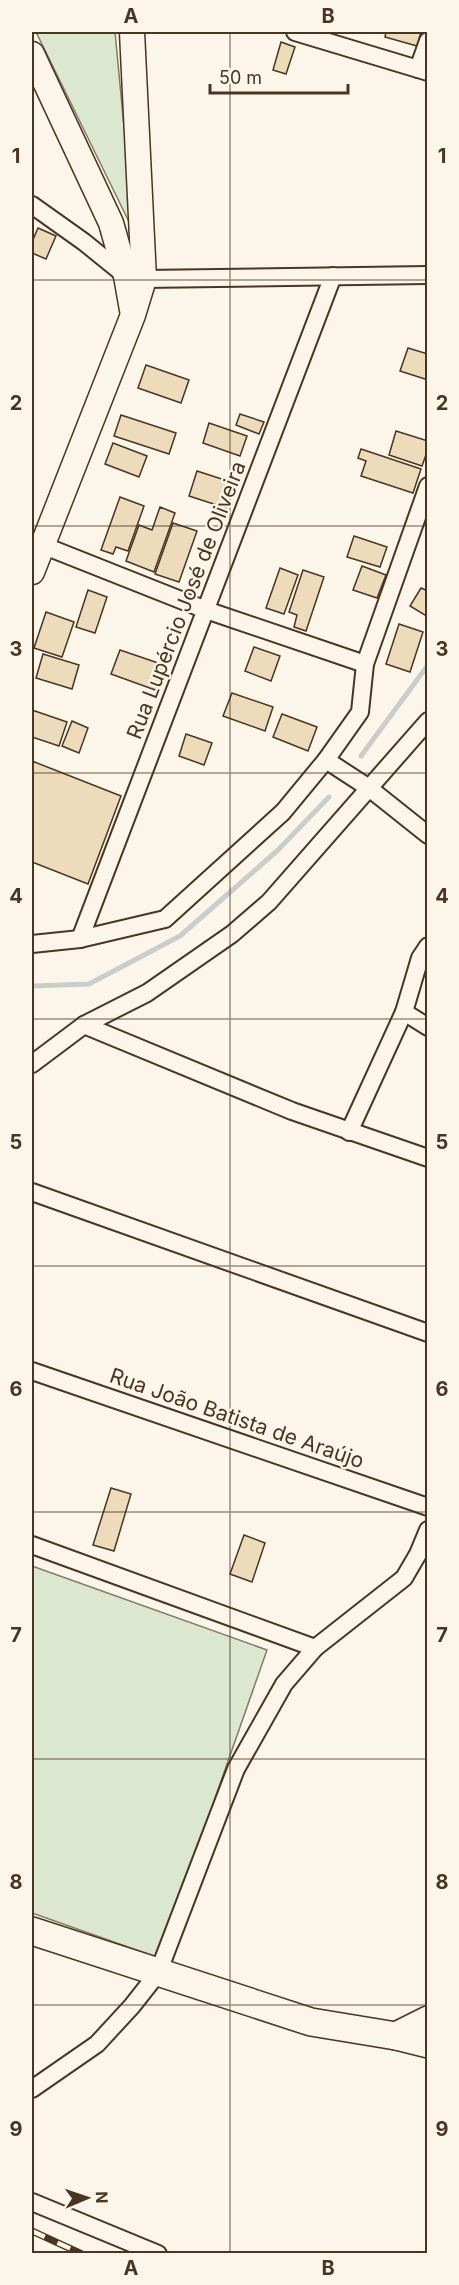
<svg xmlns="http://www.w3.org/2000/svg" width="459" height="2285" font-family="Inter,sans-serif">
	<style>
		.green { fill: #dce7d0; stroke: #887966; stroke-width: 1.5 }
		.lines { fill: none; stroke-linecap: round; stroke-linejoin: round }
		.stream { stroke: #c9cecd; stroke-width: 5 }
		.building { fill: #ecdcbc; stroke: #4a3520; stroke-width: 1.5 }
		.street-casing { stroke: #4a3520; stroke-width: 20 }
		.secondary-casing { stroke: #4a3520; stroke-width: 27 }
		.primary-casing { stroke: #4a3520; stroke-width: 30 }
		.street { stroke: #fbf6e9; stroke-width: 16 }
		.secondary { stroke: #fbf6e9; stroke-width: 24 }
		.primary { stroke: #fbf6e9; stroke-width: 27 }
		.rail-casing { stroke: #4a3520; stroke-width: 7 }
		.rail { stroke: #fbf6e9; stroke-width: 4.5; stroke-dasharray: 14; stroke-linecap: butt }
		.grid { fill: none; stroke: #4a3520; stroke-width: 1.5; stroke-opacity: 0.55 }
		.labels { text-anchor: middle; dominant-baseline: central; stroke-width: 4.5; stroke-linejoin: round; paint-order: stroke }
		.street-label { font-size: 21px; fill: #4a3520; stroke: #fbf6e9 }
		.neatline { fill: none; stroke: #4a3520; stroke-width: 2 }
		.grid-label { font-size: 20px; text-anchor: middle; font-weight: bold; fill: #4a3520 }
	</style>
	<rect width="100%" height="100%" fill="#fbf6e9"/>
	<g class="green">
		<path d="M36,32h79l19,200z"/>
		<path d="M32,1566l235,84 -108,308 -127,-45z"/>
	</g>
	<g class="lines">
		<g class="stream">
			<path d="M361,756l67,-91"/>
			<path d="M32,986l57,-2 91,-48 98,-86 51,-53"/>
		</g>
	</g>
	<g class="building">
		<path d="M386,32h35l-4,14 -32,-9z"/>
		<path d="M281,42l14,5 -9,27 -13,-4z"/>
		<path d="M38,228l18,8 -10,23 -14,-6v-11z"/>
		<path d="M408,348l20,6v26l-28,-9z"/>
		<path d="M146,365l43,15 -8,23 -43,-15z"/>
		<path d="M240,414l24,8 -5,12 -23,-9z"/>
		<path d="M121,415l55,18 -7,21 -55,-18z"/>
		<path d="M209,423l38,13 -7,20 -37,-13z"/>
		<path d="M396,431l32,10v8l-6,17 -33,-11z"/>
		<path d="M113,443l34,13 -8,21 -34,-13z"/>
		<path d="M361,449l60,20 -8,24 -52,-17 5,-15 -8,-3z"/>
		<path d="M197,471l37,12 -8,25 -37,-12z"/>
		<path d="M120,497l24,9 -16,45 -12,-4 -3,7 -12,-4z"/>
		<path d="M160,507l15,6 -21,59 -28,-11 13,-36 13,5z"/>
		<path d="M173,523l24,8 -18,51 -24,-8z"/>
		<path d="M354,536l33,11 -7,20 -33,-10z"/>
		<path d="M362,566l24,9 -9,23 -24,-8z"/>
		<path d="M280,568l18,7 -14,39 -18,-6z"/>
		<path d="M303,570l21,7 -18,54 -12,-4 3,-12 -8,-3z"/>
		<path d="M421,588l7,3v26l-18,-11z"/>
		<path d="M88,590l19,7 -12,36 -19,-6z"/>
		<path d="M46,612l28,10 -12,35 -28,-9z"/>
		<path d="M399,624l24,8 -13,40 -24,-8z"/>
		<path d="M254,647l26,9 -9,25 -26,-10z"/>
		<path d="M120,650l47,16 -9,25 -47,-17z"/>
		<path d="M43,654l36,11 -7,24 -36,-11z"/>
		<path d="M232,693l41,14 -8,24 -42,-15z"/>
		<path d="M32,710l35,12 -8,24 -27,-9z"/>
		<path d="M282,714l35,13 -9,24 -35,-14z"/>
		<path d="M72,721l16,7 -9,25 -17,-7z"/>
		<path d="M186,734l26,9 -8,22 -25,-9z"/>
		<path d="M32,761l89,35 -33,88 -56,-22z"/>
		<path d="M111,1488l20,6 -17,57 -21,-6z"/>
		<path d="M244,1535l21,8 -13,39 -22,-8z"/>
	</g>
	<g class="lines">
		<defs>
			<g id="street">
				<path d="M295,32l133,40"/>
				<path d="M418,69l10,-28"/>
				<path d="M32,205l52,37 42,34 18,3 284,-4"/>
				<path d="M42,545l164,65 159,54"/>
				<path d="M326,760l43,28 59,47"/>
				<path d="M80,939l253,-663"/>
				<path d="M32,944l48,-5 85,-20 118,-107 43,-52 34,-48 5,-48 63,-178"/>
				<path d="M404,1012l24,15"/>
				<path d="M84,1025l208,86 136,47"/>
				<path d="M32,1064l52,-39 63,-32 85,-59 37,-32 159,-181"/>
				<path d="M349,1132l55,-120 16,-54 8,-12"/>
				<path d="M32,1192l396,141"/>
				<path d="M32,1371l396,136"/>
				<path d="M32,1545l283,103"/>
				<path d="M32,2089l65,-45 35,-38 26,-33 78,-204 48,-85 31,-36 89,-70 14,-24 10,-24"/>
				<path d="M32,2202l126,52"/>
			</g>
			<g id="secondary">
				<path d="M32,54l79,169 15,53 6,34"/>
				<path d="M32,572l101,-257 11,-36 -12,-247"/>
			</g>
			<g id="primary">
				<path d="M32,1931l279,91 85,14 32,8"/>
				<path d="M396,2036l32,-16"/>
			</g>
		</defs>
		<use href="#street" class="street-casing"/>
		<use href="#secondary" class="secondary-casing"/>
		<use href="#primary" class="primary-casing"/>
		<use href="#street" class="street"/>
		<use href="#secondary" class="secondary"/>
		<use href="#primary" class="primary"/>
		<defs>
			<path id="rail" d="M32,2231l50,23"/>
		</defs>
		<use href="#rail" class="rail-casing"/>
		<use href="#rail" class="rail"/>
	</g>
	<path class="grid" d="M230,32v2222M32,280h396M32,526h396M32,773h396M32,1019h396M32,1266h396M32,1512h396M32,1759h396M32,2005h396"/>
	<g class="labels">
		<g class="street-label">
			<text transform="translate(186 600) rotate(-69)">Rua Lupércio José de Oliveira</text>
			<text transform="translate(237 1418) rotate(19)">Rua João Batista de Araújo</text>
		</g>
	</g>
	<rect width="459" height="2285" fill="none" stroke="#fbf6e9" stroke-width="66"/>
	<g transform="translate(87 2198) rotate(88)" stroke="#fbf6e9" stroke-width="4.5" paint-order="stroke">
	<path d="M0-4.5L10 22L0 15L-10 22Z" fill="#4a3520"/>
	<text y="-9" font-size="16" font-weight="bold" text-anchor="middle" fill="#4a3520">N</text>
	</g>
	<path d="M210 84v9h138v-9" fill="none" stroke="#4a3520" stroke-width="3"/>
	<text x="219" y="84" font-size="18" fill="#4a3520" stroke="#fbf6e9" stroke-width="4.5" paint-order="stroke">50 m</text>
	<rect x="33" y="33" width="393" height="2219" class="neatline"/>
	<g class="grid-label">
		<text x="131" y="23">A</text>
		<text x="328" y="23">B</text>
		<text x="16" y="163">1</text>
		<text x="442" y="163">1</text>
		<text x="16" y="410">2</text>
		<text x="442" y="410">2</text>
		<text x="16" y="656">3</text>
		<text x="442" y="656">3</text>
		<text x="16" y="903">4</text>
		<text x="442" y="903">4</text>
		<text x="16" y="1149">5</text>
		<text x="442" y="1149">5</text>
		<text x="16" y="1396">6</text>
		<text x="442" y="1396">6</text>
		<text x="16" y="1642">7</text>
		<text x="442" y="1642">7</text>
		<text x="16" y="1889">8</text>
		<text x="442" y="1889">8</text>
		<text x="16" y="2136">9</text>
		<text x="442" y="2136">9</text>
		<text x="131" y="2275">A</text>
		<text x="328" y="2275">B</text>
	</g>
</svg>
